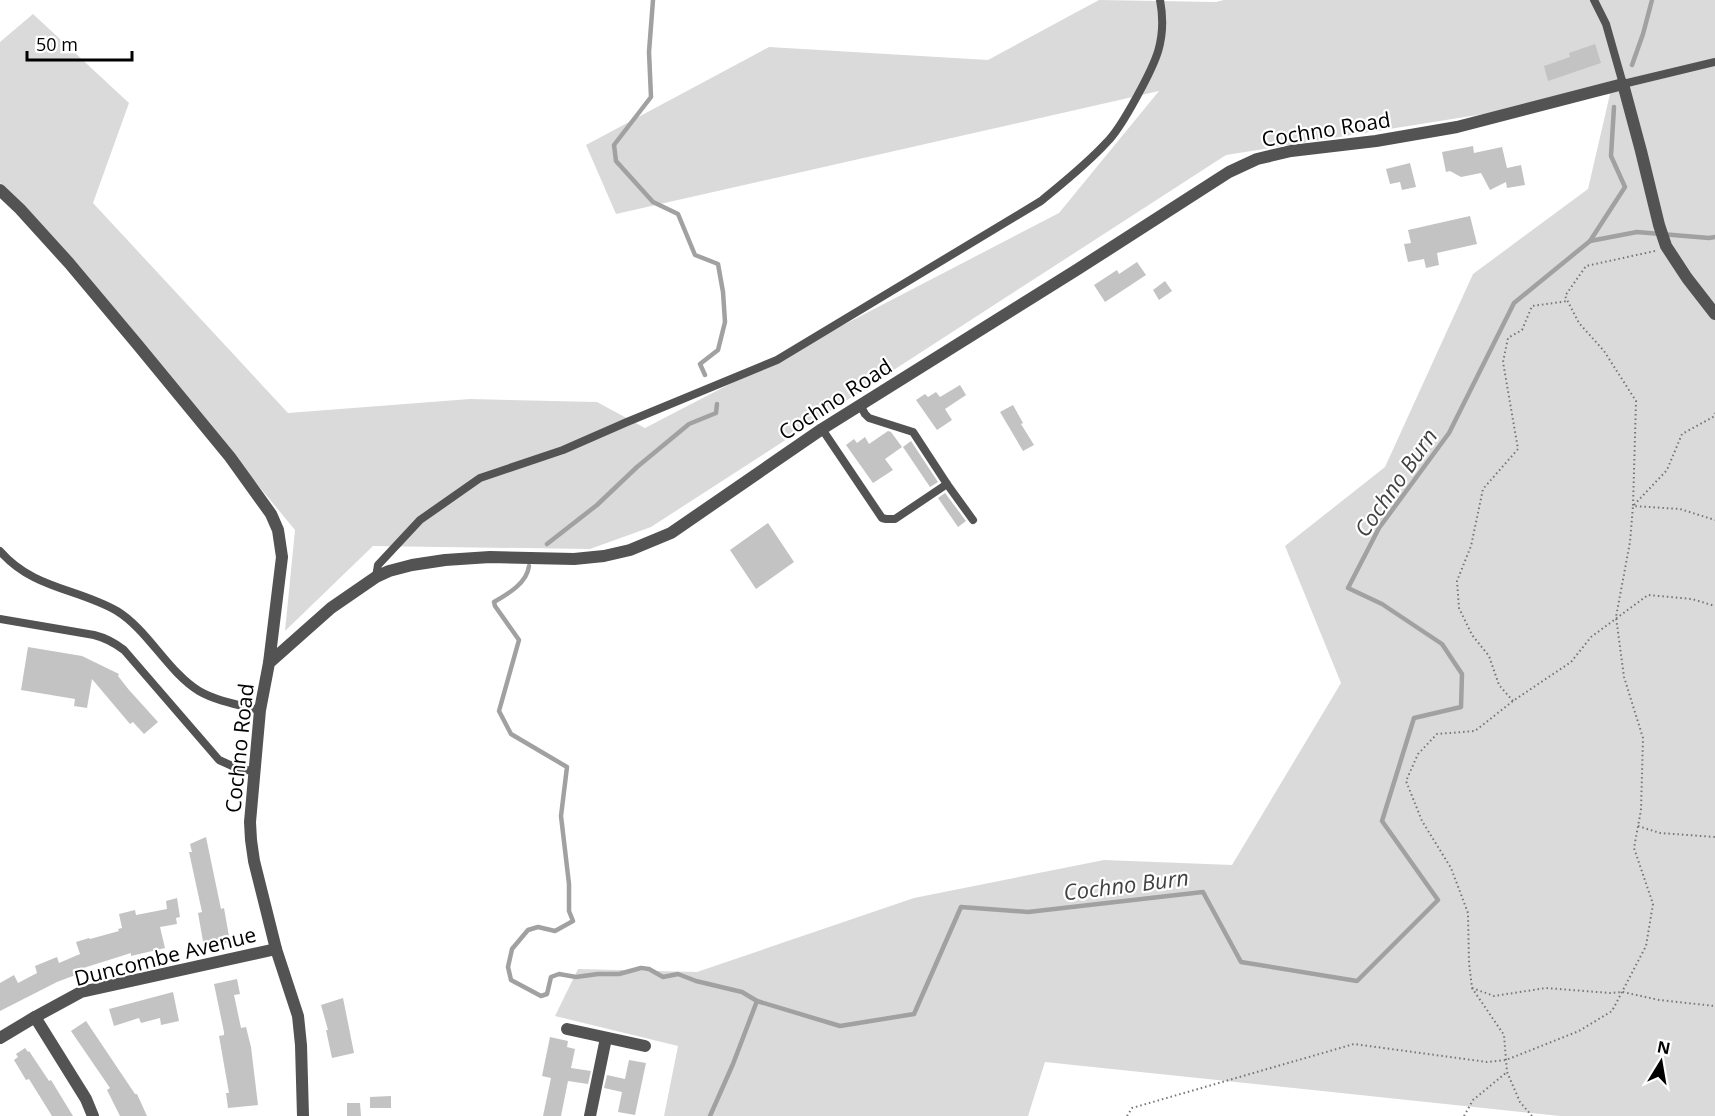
<svg xmlns="http://www.w3.org/2000/svg" width="1715" height="1116" font-family="'Open Sans',sans-serif">
	<style>
		.green { fill: #dadada }
		.lines { fill: none; stroke-linecap: round; stroke-linejoin: round }
		.stream { stroke: #a1a1a1; stroke-width: 4.5 }
		.building { fill: #c3c3c3 }
		.path { stroke: #757575; stroke-width: 2; stroke-dasharray: 1.5 3; stroke-linecap: butt }
		.service { stroke: #535353; stroke-width: 8 }
		.minor { stroke: #535353; stroke-width: 12 }
		.tertiary { stroke: #535353; stroke-width: 12 }
		.labels { text-anchor: middle; dominant-baseline: central; stroke-width: 4.5; stroke-linejoin: round; paint-order: stroke }
		.street-label { font-size: 21px; fill: #000; stroke: #fff }
		.water-label { font-size: 22px; font-style: italic; fill: #424242; stroke: #fff }
	</style>
	<rect width="100%" height="100%" fill="#fff"/>
	<path class="green" d="M1099,0l117,2 8,-2h491v1116h-155l-515,-54 -17,54h-364l14,-70 -123,-30 23,-47 119,3 217,-74 190,-38 128,5 109,-182 -56,-137 100,-79 88,-193 115,-85 22,-95 -384,61 -575,372 -61,22 -217,-3 -88,85 10,-101 -240,-290 -55,-57v-141l33,-28 96,89 -36,100 195,210 182,-14 127,3 48,26 414,-215 100,-122 -543,123 -30,-69 183,-98 219,13z"/>
	<g class="lines">
		<g class="stream">
			<path d="M653,0l-4,52 2,45 -37,48 2,16 37,41 25,12 17,41 23,9 5,28 2,30 -7,28 -18,14 5,11"/>
			<path d="M1632,65l11,-31 9,-34"/>
			<path d="M1590,241l47,-9 72,6 6,-1"/>
			<path d="M547,544l50,-39 40,-38 52,-43 27,-11 1,-9"/>
			<path d="M529,566c-2,17 -21,28 -35,36l1,4 24,34 -20,71 12,23 56,33 -6,49 8,68v27l4,10 -18,10 -17,-4 -10,3 -16,19 -4,18 3,13 30,16 6,-2 4,-17 8,-3 17,3 22,-3h21l22,-6 8,1 14,8 15,-3 18,7 46,11 15,9"/>
			<path d="M710,1116l23,-52 24,-63 83,25 74,-12 47,-107 67,5 175,-20 38,70 116,19 81,-81 -56,-79 32,-103 47,-11 1,-33 -20,-30 -60,-40 -34,-16 31,-60 70,-95 65,-130 76,-62 35,-54 -14,-31 3,-49"/>
		</g>
	</g>
	<g class="building">
		<path d="M1595,44l6,19 -53,18 -4,-15 26,-9 -1,-4z"/>
		<path d="M1473,146l1,7 28,-6 5,21 14,-3 4,20 -18,3 -1,-6 -16,8 -9,-17 -20,4 -11,-6 -4,1 -4,-20z"/>
		<path d="M1410,163l6,24 -14,3 -2,-8 -10,2 -4,-15z"/>
		<path d="M1470,216l7,28 -40,9 2,12 -13,3 -2,-9 -16,3 -4,-18 7,-1 -3,-13z"/>
		<path d="M1137,262l9,13 -41,27 -11,-17 23,-15 2,4z"/>
		<path d="M1165,281l7,10 -13,9 -6,-10z"/>
		<path d="M960,385l6,10 -21,14 7,11 -15,10 -21,-30 9,-6 3,3 8,-5 4,5z"/>
		<path d="M1013,405l10,18 -2,1 13,21 -11,6 -23,-39z"/>
		<path d="M888,431l3,1 11,15 -17,12 8,11 -20,13 -27,-38 8,-6 3,4 8,-6 4,7z"/>
		<path d="M911,441l27,41 -8,5 -27,-40z"/>
		<path d="M945,493l21,28 -8,6 -20,-29z"/>
		<path d="M768,523l26,39 -38,27 -26,-39z"/>
		<path d="M28,647l54,9 37,18 -1,2 11,14 29,32 -14,12 -11,-12 -3,2 -38,-45 -5,29 -13,-2 1,-7 -54,-9z"/>
		<path d="M206,837l15,72 3,-1 6,34 -26,5 -6,-34 4,-1 -13,-60h3l-2,-8z"/>
		<path d="M177,898l3,19 -4,1 1,6 -17,3 5,21 -34,8v-3l-54,17 1,4 -21,8 -57,29v-28l14,-8 4,8 19,-10 -2,-7 22,-9 2,6 21,-9 -4,-12 13,-4 1,1 29,-8 -1,-2 4,-1 -3,-14 16,-4 1,5 31,-6 -1,-8z"/>
		<path d="M237,979l3,15 -6,1 7,33 5,-1 5,20 7,58 -30,3 -2,-15h3l-10,-57 5,-1v-3l-10,-48z"/>
		<path d="M173,992l6,29 -18,4 -1,-7 -19,5 -2,-5 -25,8 -5,-17z"/>
		<path d="M343,998l11,55 -22,5 -6,-28h2l-7,-25z"/>
		<path d="M86,1021l49,73h2l10,22h-27l-13,-26 3,-2 -39,-57z"/>
		<path d="M550,1037l18,4 -1,6 8,2 -4,19 20,3 -3,13 -20,-3 -7,35h-18l8,-38 -9,-2z"/>
		<path d="M25,1048l3,4 1,-1 20,30 2,-1 22,36h-21l-23,-37 -3,1 -12,-20 4,-3 -2,-3z"/>
		<path d="M629,1060l17,3 -11,52 -17,-3 4,-20 -18,-4 3,-13 18,4z"/>
		<path d="M391,1096v12h-21v-11z"/>
		<path d="M347,1103h13l1,13h-14z"/>
	</g>
	<g class="lines">
		<g class="path">
			<path d="M1655,251l-69,15 -21,30 14,27 25,28 32,50 -3,105 47,3 35,11"/>
			<path d="M1513,701l-14,-16 -10,-29 -17,-21 -13,-27 -2,-27 14,-35 12,-57 35,-40 -15,-87 5,-24 14,-8 10,-24 36,-5"/>
			<path d="M1638,826l22,7 55,4"/>
			<path d="M1472,988l22,8 52,-8 64,5 13,-1 36,8 56,6"/>
			<path d="M1127,1116l5,-8 222,-64 133,18 19,-2 73,-29 33,-20 34,-65 7,-42 -19,-56 7,-38 2,-72 -19,-61 -8,-60 14,-75 3,-36 34,-36 15,-36 31,-17 2,-4"/>
			<path d="M1464,1116l9,-16 34,-28"/>
			<path d="M1532,1116l-12,-14 -13,-30 -3,-37 -32,-47 -3,-25 -1,-50 -17,-45 -29,-47 -16,-40 12,-27 19,-20 38,-3 38,-30 58,-39 20,-25 57,-42 44,4 23,7"/>
		</g>
		<g class="service">
			<path d="M1594,0l12,24 17,60 92,-22"/>
			<path d="M860,405l5,9 4,4 44,14 34,52"/>
			<path d="M822,429l60,89 4,1h9l52,-35 26,36"/>
			<path d="M0,551c33,38 77,37 117,60 31,19 51,61 82,80 17,10 41,14 61,19"/>
			<path d="M376,577l2,-12 42,-45 60,-42 83,-28 64,-28 150,-62 264,-159c23,-19 46,-37 66,-59 11,-11 20,-28 28,-42 19,-35 33,-58 25,-100"/>
			<path d="M0,619l94,16c12,3 21,8 30,15l95,110 20,9 15,2"/>
		</g>
		<g class="minor">
			<path d="M0,190l20,19 49,54 68,81 93,113 41,57 7,16 4,27 -13,106"/>
			<path d="M35,1017l51,82 7,17"/>
			<path d="M567,1029l78,17"/>
			<path d="M0,1038l35,-21 46,-25 195,-43"/>
			<path d="M590,1116l16,-78"/>
		</g>
		<path class="tertiary" d="M303,1116l-2,-71 -3,-29 -22,-67 -22,-88 -3,-21 -1,-18 10,-112 9,-47 62,-55 45,-31 13,-6 23,-6 33,-5 45,-3 84,2 30,-3 26,-6 41,-17 151,-104 256,-160 151,-97 28,-13 34,-8 85,-10 81,-14 166,-43 18,67 18,74 7,21 21,32 28,36"/>
	</g>
	<g class="labels">
		<g class="street-label">
			<text transform="translate(1326 129) rotate(-9)">Cochno Road</text>
			<text transform="translate(835 399) rotate(-33)">Cochno Road</text>
			<text transform="translate(239 748) rotate(-84)">Cochno Road</text>
			<text transform="translate(165 956) rotate(-14)">Duncombe Avenue</text>
		</g>
		<g class="water-label">
			<text transform="translate(1395 482) rotate(-55)">Cochno Burn</text>
			<text transform="translate(1126 884) rotate(-7)">Cochno Burn</text>
		</g>
	</g>
	<g transform="translate(1661 1062) rotate(11)" stroke="#ffffff" stroke-width="4.5" paint-order="stroke">
	<path d="M0-4.5L10 22L0 15L-10 22Z" fill="#000000"/>
	<text y="-9" font-size="16" font-weight="bold" text-anchor="middle" fill="#000000">N</text>
	</g>
	<path d="M27 51v9h105v-9" fill="none" stroke="#000000" stroke-width="3"/>
	<text x="36" y="51" font-size="18" fill="#000000" stroke="#ffffff" stroke-width="4.5" paint-order="stroke">50 m</text>
</svg>
